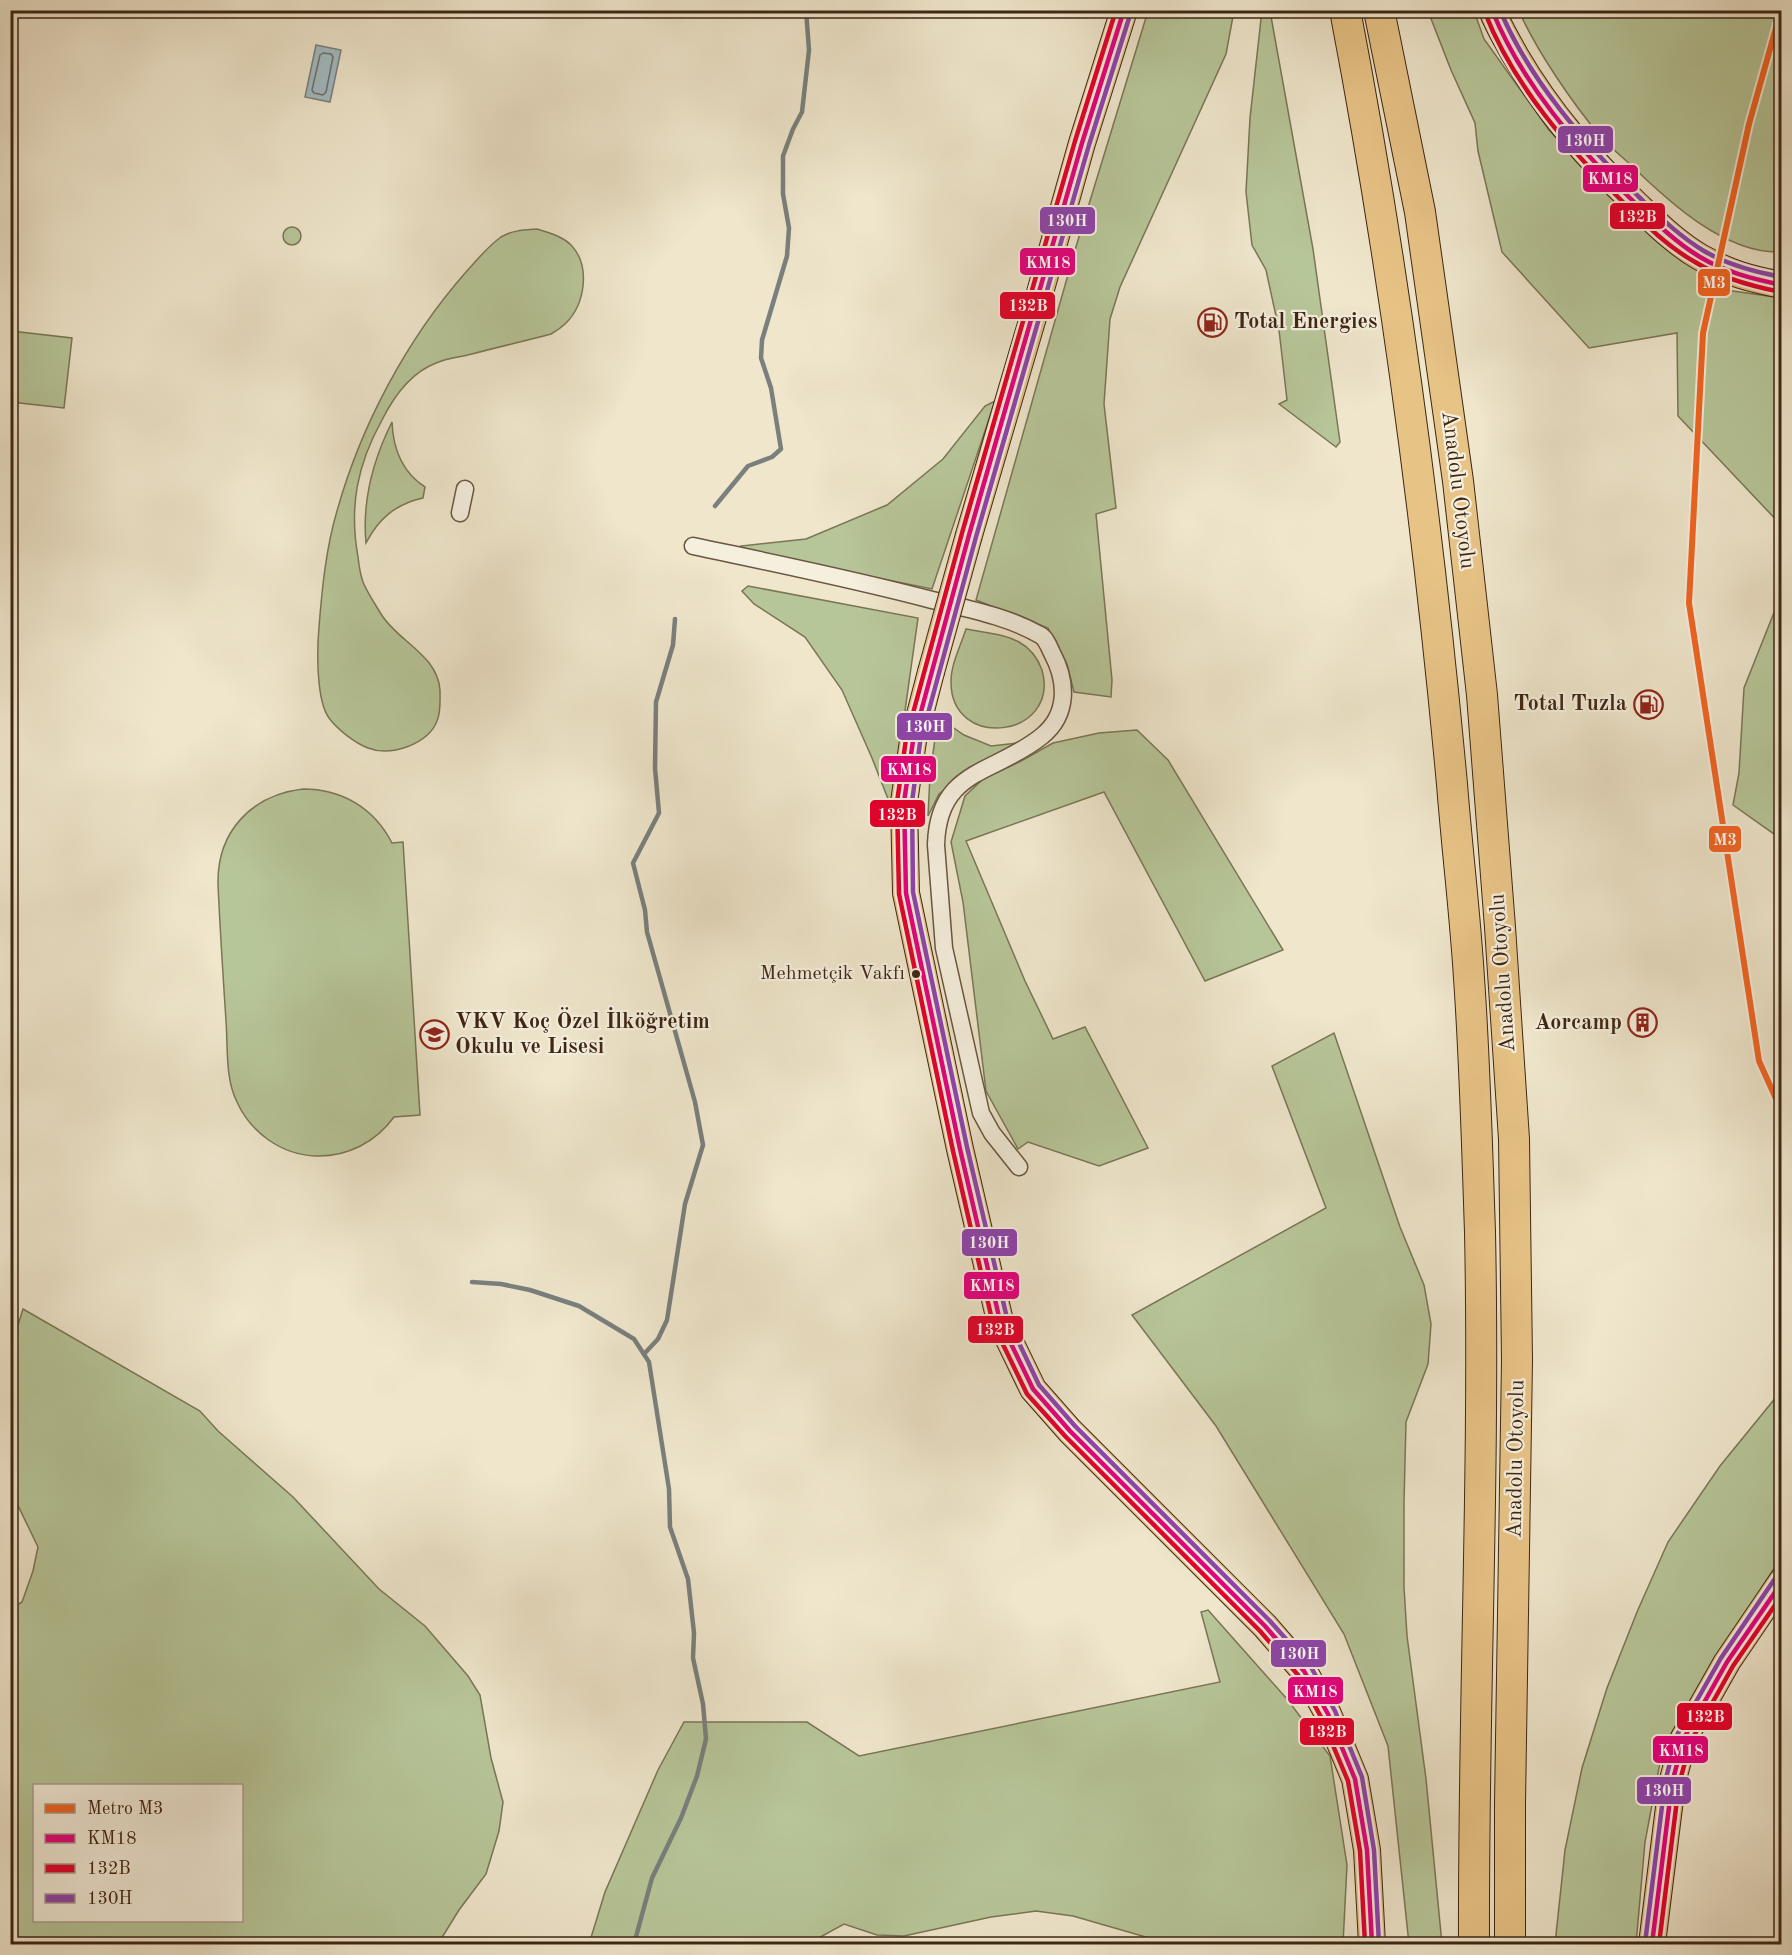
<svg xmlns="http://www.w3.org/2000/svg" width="1792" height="1955" font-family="'Old Standard TT',serif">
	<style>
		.green { fill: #b7c699; stroke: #7a7656; stroke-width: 1.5; fill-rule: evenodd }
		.water { fill: #a1bcc4; stroke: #79807d; stroke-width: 1.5 }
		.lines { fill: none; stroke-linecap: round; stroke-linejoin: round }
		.shore { stroke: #70716c; stroke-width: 1.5 }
		.stream { stroke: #79807d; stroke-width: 4.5 }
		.street-casing { stroke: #6a5641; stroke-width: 19 }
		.primary-casing { stroke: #3e2613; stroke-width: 28 }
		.highway-casing { stroke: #3e2613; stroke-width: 32 }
		.street { stroke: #f5efde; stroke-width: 16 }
		.primary { stroke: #e8c386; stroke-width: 26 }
		.highway { stroke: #e8c386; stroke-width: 30 }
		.primary-bridge-casing { stroke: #3e2613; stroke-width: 28; stroke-linecap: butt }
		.primary-bridge { stroke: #e8c386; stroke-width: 26 }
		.bus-1-casing { stroke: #f5efde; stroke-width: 9 }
		.bus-2-casing { stroke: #f5efde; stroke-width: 9 }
		.bus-3-casing { stroke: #f5efde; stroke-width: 9 }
		.bus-1 { stroke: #e5007d; stroke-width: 4.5 }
		.bus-2 { stroke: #e4002b; stroke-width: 4.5 }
		.bus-3 { stroke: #8e44ad; stroke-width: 4.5 }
		.metro-1-casing { stroke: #f5efde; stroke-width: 10 }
		.metro-1 { stroke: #f26522; stroke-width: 6 }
		.bus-dot { fill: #3e2613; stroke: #f5efde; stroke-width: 2 }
		.labels { text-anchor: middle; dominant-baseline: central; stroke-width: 4.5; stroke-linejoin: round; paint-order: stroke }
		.bus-label { font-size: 20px; fill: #3e2613; stroke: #f5efde; text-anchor: end }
		.poi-label { font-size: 22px; font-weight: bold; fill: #3e2613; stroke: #f5efde; text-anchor: start }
		.street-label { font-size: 22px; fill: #3e2613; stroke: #f5efde }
		.line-badge { stroke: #f5efde; stroke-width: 2 }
		.badge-label { font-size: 16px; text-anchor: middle; font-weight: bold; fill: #fff }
	</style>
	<rect width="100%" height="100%" fill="#efe6cc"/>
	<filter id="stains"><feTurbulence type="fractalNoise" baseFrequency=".00333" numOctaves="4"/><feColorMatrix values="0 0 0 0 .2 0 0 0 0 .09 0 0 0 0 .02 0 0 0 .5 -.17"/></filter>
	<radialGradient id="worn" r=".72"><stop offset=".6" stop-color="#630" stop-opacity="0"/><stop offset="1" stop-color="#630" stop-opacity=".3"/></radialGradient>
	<g class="green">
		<path d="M1262,10l8,1 43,238 27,193 -4,5 -57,-43 8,-4 -8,-70 -13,-60 -14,-25 -6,-53 4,-74z"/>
		<path d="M1148,11h86l-8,43 -106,233 -10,32 -6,85 12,104 -20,6 16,166 -1,17 -37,-5 -7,-28 -19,-36 -72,-28 99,-350z"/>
		<path d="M1428,11h46l10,28 65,91 86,91 91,69 55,8v227l-103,-109 -1,-83 -88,15 -87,-96 -24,-101 -3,-28 -24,-53z"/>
		<path d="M1519,11h262v241c-56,2 -112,-50 -150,-87 -10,-9 -21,-18 -30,-28 -28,-33 -65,-87 -82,-126z"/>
		<circle cx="292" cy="236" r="9"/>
		<path d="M537,229c12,4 25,7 34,16 20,21 14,59 -5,78 -4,4 -10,8 -15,11 -26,7 -53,13 -79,20 -11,3 -25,4 -36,9 -26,10 -42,33 -54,57 -25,45 -33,87 -24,137 1,8 2,17 5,25 4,10 12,22 18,32 17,28 56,40 59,76 0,10 1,22 -3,31 -9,23 -46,36 -69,27 -13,-5 -30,-18 -39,-30 -13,-18 -12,-68 -10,-91 3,-38 7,-79 18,-116 24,-86 70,-172 129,-239 11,-12 22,-26 35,-35 12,-7 23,-7 36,-8z"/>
		<path d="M11,331l61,7 -8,70 -53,-6z"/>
		<path d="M995,401l-63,188 -186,-38 -5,-5 65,-7 81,-34 56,-46 42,-53z"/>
		<path d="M392,422c1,27 10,50 33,65l-2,11c-27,6 -44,20 -57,45 -4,-43 7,-83 26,-121z"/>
		<path d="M748,586l170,32 -25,178 -3,8 -18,-46 -30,-68 -37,-53 -51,-33 -12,-13z"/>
		<path d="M1781,595v244l-48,-34 6,-32 5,-85z"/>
		<path d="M966,629c17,3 38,5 53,13 11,6 19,17 23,28 19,68 -92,82 -91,11 0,-17 10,-36 15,-52z"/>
		<path d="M938,717l26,18 27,11 27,-3 -47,26 -32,25 -11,22 2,-41z"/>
		<path d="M1137,730l31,30 115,190 -78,31 -101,-189 -138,49 59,140 28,58 32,-12 63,121 -49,18 -71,-24 -10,7 -32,-58 -23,-189 -12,-60 14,-46 18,-17 38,-18 32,-18 46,-10z"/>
		<path d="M303,789c39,0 71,19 89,54l11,-1 17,273 -26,2c-18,25 -47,40 -78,39 -34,-1 -65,-23 -79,-54 -12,-24 -9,-55 -11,-81 -3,-46 -6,-91 -8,-137 -1,-53 34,-89 85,-95z"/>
		<path d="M1334,1033l66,194 24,58 7,39 -3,40 -22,58 -2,80v85l3,49 19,143 16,165h-33l-21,-198 -44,-112 -128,-208 -84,-111 194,-107 -54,-142z"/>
		<path d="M23,1309l177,102 18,20 75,66 86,92 46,37 43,50 12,19 11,63 12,44 -4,29 -13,43 -27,36 -21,34h-427v-335l11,-7 11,-31 5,-24 -27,-56v-128l3,-25zM34,1786h208v134h-208z"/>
		<path d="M1781,1391v166l-118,190 -18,95 -9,102h-81l10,-94 17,-82 25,-80 30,-76 31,-70 52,-76z"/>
		<path d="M1208,1610l79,89 43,57 17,109 -4,79h-173l-97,-28 -37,-5 -45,6 -87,19 -27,-1 -33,-11 -31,17 -1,3h-223l16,-52 53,-122 26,-48h123l52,34 361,-74 -19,-70z"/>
	</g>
	<path class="water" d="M316,45l25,5 -11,52 -25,-5z"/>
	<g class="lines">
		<path class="shore" d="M323,53l8,1 2,3 -7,35 -3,3 -9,-2 -2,-3 8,-35z"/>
		<g class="stream">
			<path d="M715,506l33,-40 24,-9 9,-8 -10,-61 -10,-30 1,-18 25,-84 2,-28 -6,-34v-38l10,-27 9,-17 7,-62 -3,-40"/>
			<path d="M472,1282l29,2 29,6 49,16 55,33 15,23 20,127 1,38 18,52 6,54 -1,25 10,46 3,35 -9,37 -16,42 -29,60 -18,66"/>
			<path d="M644,1354l14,-15 9,-19 18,-116 18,-59 -8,-43 -48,-170 -2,-22 -12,-47 26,-50 -4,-45 1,-66 17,-57 2,-26"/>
		</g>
		<defs>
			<g id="street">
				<path d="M460,513l5,-24"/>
				<path d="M693,546c80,17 160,33 239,54 36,9 75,16 108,35 6,3 9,12 12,18 15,28 17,61 -10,83 -48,39 -104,32 -106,109l8,103 37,165 11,20 27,34"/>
			</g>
			<g id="primary">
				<path d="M1492,10c6,16 15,30 23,45 34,58 73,103 121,149 20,19 40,39 64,53 28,16 50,22 82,28"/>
				<path d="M969,535l65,-221 48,-171 42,-133"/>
				<path d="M931,672l-18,69 -9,61 2,91 54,256 40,172 33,68 37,42 195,195 39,45 24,43 27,65 12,71 5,94"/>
				<path d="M1652,1944l20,-161 12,-45 43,-76 55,-81"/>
			</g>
			<g id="highway">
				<path d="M1345,10c49,256 83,514 107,774 5,65 13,129 17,194 6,85 8,169 11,254 5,237 -7,475 -6,712"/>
				<path d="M1379,10l41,202 38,269 24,214 18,232 14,212 3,221 -7,444v140"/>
			</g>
		</defs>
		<use href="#street" class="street-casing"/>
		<use href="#primary" class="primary-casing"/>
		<use href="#highway" class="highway-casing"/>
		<use href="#street" class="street"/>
		<use href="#primary" class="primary"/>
		<use href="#highway" class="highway"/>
		<defs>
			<path id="primary-bridge" d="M931,672l38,-137"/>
		</defs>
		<use href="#primary-bridge" class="primary-bridge-casing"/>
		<use href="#primary-bridge" class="primary-bridge"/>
		<defs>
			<g id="bus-1">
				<path d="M1124,10l-42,133 -113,392 -56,206 -9,61 2,91 54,256 40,172 33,68 37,42 195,195 39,45 24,43 27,65 12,71 5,94"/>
				<path d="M1492,10c30,74 85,137 141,191 21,20 42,41 67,56 25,15 53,22 82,28"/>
				<path d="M1652,1944l20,-161 12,-45 43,-76 55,-80"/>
			</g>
			<g id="bus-2">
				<path d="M1116,10l-41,131 -113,392 -56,206 -9,63 2,92 54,257 40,173 34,70 38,42 195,195 38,44 23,42 27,64 12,70 5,93"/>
				<path d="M1485,13c29,73 84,136 140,191 21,21 43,43 70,58 26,16 55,24 86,30"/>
				<path d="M1659,1944l20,-160 12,-43 42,-75 49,-71"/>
			</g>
			<g id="bus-3">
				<path d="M1500,10c30,71 84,132 138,186 21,20 41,40 66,55 24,14 50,21 78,26"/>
				<path d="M1131,12l-42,133 -113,392 -56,206 -8,59 1,90 54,255 40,171 32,67 36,41 195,195 41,46 24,44 27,66 12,73 5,94"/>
				<path d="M1645,1943l20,-161 12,-47 44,-77 55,-81"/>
			</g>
		</defs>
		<use href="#bus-1" class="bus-1-casing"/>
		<use href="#bus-2" class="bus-2-casing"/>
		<use href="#bus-3" class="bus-3-casing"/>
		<use href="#bus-1" class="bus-1"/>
		<use href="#bus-2" class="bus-2"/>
		<use href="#bus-3" class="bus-3"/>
		<defs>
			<path id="metro-1" d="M1781,10l-32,114 -46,209 -14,270 70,458 23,51"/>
		</defs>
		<use href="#metro-1" class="metro-1-casing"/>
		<use href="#metro-1" class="metro-1"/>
	</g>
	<defs>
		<symbol id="fuel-ring" viewBox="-11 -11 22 22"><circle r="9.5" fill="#f5efde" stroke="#8f2418" stroke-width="1.5"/><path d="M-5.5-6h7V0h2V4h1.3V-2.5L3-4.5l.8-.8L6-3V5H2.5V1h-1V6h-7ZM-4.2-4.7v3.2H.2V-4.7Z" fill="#8f2418"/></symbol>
		<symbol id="building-ring" viewBox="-11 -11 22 22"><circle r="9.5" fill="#f5efde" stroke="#8f2418" stroke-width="1.5"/><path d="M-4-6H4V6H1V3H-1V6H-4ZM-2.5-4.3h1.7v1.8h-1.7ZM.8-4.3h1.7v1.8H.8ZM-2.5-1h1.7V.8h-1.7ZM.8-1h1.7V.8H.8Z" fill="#8f2418"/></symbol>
		<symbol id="school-ring" viewBox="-11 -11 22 22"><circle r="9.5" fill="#f5efde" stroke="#8f2418" stroke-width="1.5"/><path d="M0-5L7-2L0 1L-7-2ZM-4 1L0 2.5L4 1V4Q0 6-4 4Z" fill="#8f2418"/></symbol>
	</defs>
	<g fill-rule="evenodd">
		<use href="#fuel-ring" x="1196" y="306" width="33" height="33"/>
		<use href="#fuel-ring" x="1632" y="688" width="33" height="33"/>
		<use href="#building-ring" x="1626" y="1006" width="33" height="33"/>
		<use href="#school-ring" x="418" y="1018" width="33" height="33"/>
	</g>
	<circle class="bus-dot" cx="916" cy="974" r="5"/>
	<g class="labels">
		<g class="bus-label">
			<text x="905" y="974">Mehmetçik Vakfı</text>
		</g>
		<g class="poi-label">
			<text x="1234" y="322">Total Energies</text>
			<text x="1627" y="704" text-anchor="end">Total Tuzla</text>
			<text x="455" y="1022">VKV Koç Özel İlköğretim<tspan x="455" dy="25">Okulu ve Lisesi</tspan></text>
			<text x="1622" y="1023" text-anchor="end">Aorcamp</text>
		</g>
		<g class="street-label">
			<text transform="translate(1458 490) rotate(83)">Anadolu Otoyolu</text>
			<text transform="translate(1503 973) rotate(-94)">Anadolu Otoyolu</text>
			<text transform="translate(1516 1459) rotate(-89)">Anadolu Otoyolu</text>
		</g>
	</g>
	<g class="line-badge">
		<rect x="1557" y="125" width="57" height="29" rx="6" fill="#8e44ad"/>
		<rect x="1582" y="164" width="57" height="29" rx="6" fill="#e5007d"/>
		<rect x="1609" y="202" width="57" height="28" rx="6" fill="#e4002b"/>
		<rect x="1039" y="206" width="57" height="29" rx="6" fill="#8e44ad"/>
		<rect x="1019" y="247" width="57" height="29" rx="6" fill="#e5007d"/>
		<rect x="1697" y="268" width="34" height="29" rx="6" fill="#f26522"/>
		<rect x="999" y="291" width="57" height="29" rx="6" fill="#e4002b"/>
		<rect x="896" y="712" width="57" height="29" rx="6" fill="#8e44ad"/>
		<rect x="880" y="755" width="57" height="28" rx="6" fill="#e5007d"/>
		<rect x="869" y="799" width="57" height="29" rx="6" fill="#e4002b"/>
		<rect x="1708" y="825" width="34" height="28" rx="6" fill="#f26522"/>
		<rect x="961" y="1228" width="57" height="29" rx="6" fill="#8e44ad"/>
		<rect x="963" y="1271" width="57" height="29" rx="6" fill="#e5007d"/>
		<rect x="967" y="1315" width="57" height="29" rx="6" fill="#e4002b"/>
		<rect x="1270" y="1639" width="57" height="29" rx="6" fill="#8e44ad"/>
		<rect x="1287" y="1676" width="57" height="29" rx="6" fill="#e5007d"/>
		<rect x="1676" y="1702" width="57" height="29" rx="6" fill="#e4002b"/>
		<rect x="1299" y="1717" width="56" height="29" rx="6" fill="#e4002b"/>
		<rect x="1652" y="1735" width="57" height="29" rx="6" fill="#e5007d"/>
		<rect x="1636" y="1776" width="56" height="29" rx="6" fill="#8e44ad"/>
	</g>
	<g class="badge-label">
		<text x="1585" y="146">130H</text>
		<text x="1610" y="184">KM18</text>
		<text x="1637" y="222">132B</text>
		<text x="1067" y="226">130H</text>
		<text x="1048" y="268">KM18</text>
		<text x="1714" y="288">M3</text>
		<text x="1028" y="311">132B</text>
		<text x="925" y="732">130H</text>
		<text x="909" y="775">KM18</text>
		<text x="897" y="820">132B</text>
		<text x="1725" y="845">M3</text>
		<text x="989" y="1248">130H</text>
		<text x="992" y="1291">KM18</text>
		<text x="995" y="1335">132B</text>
		<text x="1299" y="1659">130H</text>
		<text x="1315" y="1697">KM18</text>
		<text x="1705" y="1722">132B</text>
		<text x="1327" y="1737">132B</text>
		<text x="1681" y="1756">KM18</text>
		<text x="1664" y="1796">130H</text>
	</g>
	<rect width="1792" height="1955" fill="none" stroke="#efe6cc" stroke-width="36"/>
	<rect x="12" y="12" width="1768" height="1931" fill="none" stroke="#3e2613" stroke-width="3"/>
	<rect x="18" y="18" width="1756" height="1919" fill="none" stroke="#3e2613" stroke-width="1.5"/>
	<rect x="33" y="1784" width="210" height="138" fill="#f5efde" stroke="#ac9f8d" stroke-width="1.5"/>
	<rect x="45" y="1804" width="30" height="9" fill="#f26522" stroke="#ac9f8d" stroke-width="1.5"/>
	<text x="87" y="1814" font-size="18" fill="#3e2613">Metro M3</text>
	<rect x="45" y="1834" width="30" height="9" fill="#e5007d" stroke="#ac9f8d" stroke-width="1.5"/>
	<text x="87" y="1844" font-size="18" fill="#3e2613">KM18</text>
	<rect x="45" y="1864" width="30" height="9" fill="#e4002b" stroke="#ac9f8d" stroke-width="1.5"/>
	<text x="87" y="1874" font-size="18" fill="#3e2613">132B</text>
	<rect x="45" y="1894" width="30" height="9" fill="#8e44ad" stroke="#ac9f8d" stroke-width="1.5"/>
	<text x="87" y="1904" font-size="18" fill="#3e2613">130H</text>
	<rect width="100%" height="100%" filter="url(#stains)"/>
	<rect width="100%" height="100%" fill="url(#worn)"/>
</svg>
